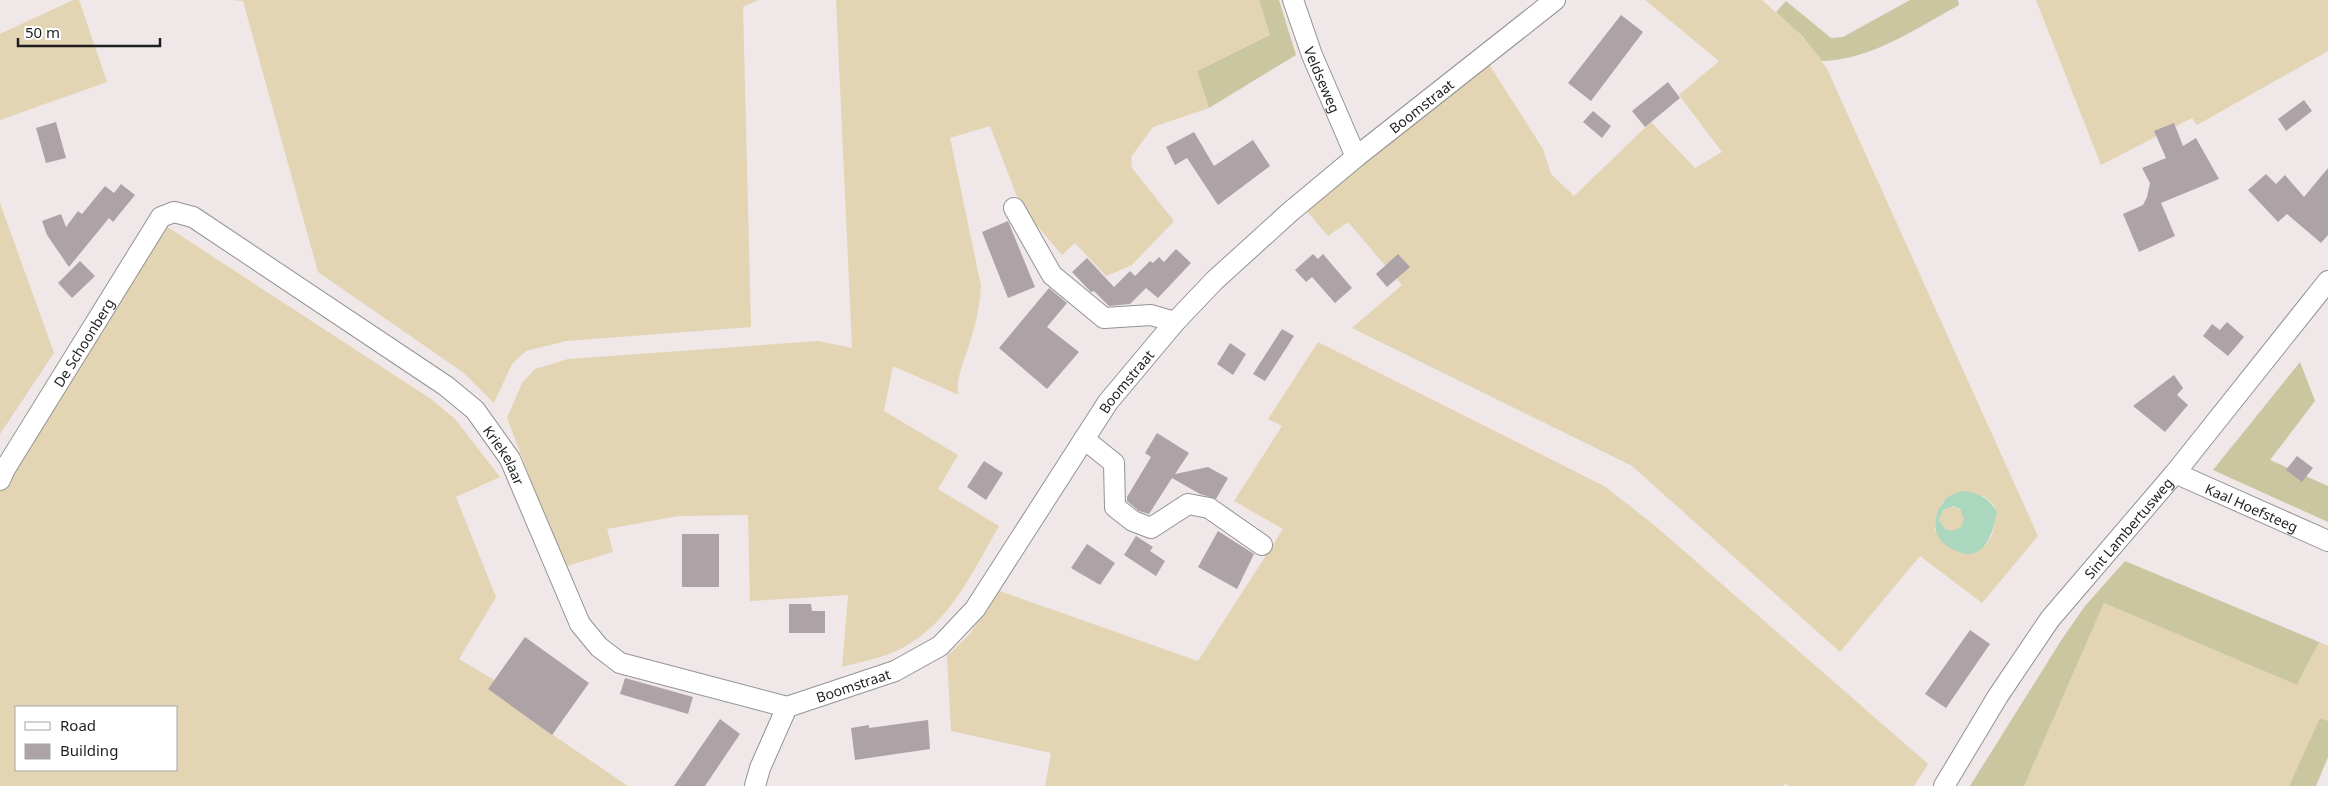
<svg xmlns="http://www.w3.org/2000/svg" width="2328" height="786" font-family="'Noto Sans',sans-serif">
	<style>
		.grass { fill: #e3d5b3; fill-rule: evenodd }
		.forest { fill: #c9c6a0 }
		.water { fill: #acd7bf; fill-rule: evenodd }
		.building { fill: #ada3a6 }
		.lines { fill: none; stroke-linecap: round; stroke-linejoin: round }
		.minor-casing { stroke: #939393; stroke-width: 22 }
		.minor { stroke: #fff; stroke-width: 20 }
		.labels { text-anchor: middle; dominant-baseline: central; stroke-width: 5; stroke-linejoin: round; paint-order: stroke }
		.street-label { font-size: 14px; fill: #1f1f1f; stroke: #fff }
	</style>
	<rect width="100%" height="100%" fill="#efe7e8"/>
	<g class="grass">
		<path d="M73,0h6l28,82 -107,38v-86z"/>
		<path d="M232,0h526l-15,7 8,320 -185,14 -40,10 -14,13 -18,39 -30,-30 -146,-101 -75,-271z"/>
		<path d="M836,0h423l11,35 -73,36 12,37 -56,19 -22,30 1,11 42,53 -42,44 -26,11 -31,-33 -13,12 -41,-48 -31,-81 -40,12 31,148c-1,17 -4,33 -9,49 -3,15 -19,47 -13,60l-66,-29 -9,45 74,44 -20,34 61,37c-26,45 -48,95 -95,121 -18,10 -43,15 -62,20l6,-72 -98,6 -2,-86 -69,1 -72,13 6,23 -46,14 -15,-30 -45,-118 15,-35 13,-14 33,-10 250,-18 34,7z"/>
		<path d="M1645,0h117c25,22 49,42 66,71l210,465 -56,67 -62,-47 -80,96 -208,-186 -280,-138 50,-43 -54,-63 -20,14 -24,-28 183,-147 56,88 8,25 23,22 77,-74 44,46 27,-16 -43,-57 40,-34zM1984,496l9,8 4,8 -5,23 -7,11 -51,-16 8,-28z"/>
		<path d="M2036,0h292v51l-131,74 -5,-7 -91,47z"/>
		<path d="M0,203l54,150 -54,81z"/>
		<path d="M166,226l265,173 24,20 45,58 -44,20 40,100 -37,62 102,61 -8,15 75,51h-628v-298zM16,707h160v63h-160z"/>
		<path d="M1318,342l286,144 49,38 275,240 -14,22h-125l-3,-3 -3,3h-738l6,-33 -100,-22 -4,-75 23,-22 27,-44 201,71 85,-132 -49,-28 48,-75 -14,-7z"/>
		<circle cx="1952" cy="519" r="12"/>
		<path d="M2104,603l193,82 22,-43 9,4v75l-8,-2 -31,67h-265z"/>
	</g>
	<g class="forest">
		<path d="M1259,0h20l17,55 -87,53 -12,-37 73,-36z"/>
		<path d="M1910,0h48l1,5c-42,23 -88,55 -137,56l-19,-24 -27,-25 10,-11 45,37 12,-1z"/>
		<path d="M2300,362l15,39 -45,59 58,26v36l-115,-52z"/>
		<path d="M2125,561l194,81 -22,43 -193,-82 -80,183h-54l92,-147 23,-33z"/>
		<path d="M2320,718l8,3v36l-12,29h-27z"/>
	</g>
	<path class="water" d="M1962,491c16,1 27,7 35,21 -4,23 -14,53 -43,38 -18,-9 -23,-22 -15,-41 6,-11 12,-15 23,-18zM1953,506l7,3 4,10 -3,8 -9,4 -7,-2 -6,-9 4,-10z"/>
	<g class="building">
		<path d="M1621,15l22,17 -52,69 -23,-18z"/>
		<path d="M1668,82l12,16 -35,29 -13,-16z"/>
		<path d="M2304,100l8,11 -26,20 -8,-12z"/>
		<path d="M1593,111l18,15 -9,12 -19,-16z"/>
		<path d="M56,122l10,36 -20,5 -10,-35z"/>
		<path d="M2174,123l9,23 13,-8 23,41 -58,24 14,33 -36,16 -16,-38 20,-9 4,-8 3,-14 -8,-15 24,-10 -12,-27z"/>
		<path d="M1194,132l20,34 39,-26 17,26 -52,39 -31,-47 -12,7 -9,-18z"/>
		<path d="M2328,168v67l-7,8 -34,-29 -9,8 -30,-32 18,-16 10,10 9,-9 19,22z"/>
		<path d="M121,184l14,11 -22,27 -4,-4 -40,49 -22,-32 -5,-14 19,-7 5,13 12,-16 4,3 23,-28 9,7z"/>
		<path d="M1008,221l27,66 -27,11 -26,-66z"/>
		<path d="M1176,249l15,14 -33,35 -12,-10 -16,16 -21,2 -15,-15 -3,1 -19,-20 15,-14 27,29 16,-16 5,5 15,-15 3,2 6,-6 5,5z"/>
		<path d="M1313,254l5,5 5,-5 29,34 -17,15 -23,-26 -6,5 -11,-12z"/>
		<path d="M1398,254l12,13 -23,20 -11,-13z"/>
		<path d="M80,261l15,15 -23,22 -14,-15z"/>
		<path d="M1049,288l18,15 -20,24 32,25 -32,37 -48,-41z"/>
		<path d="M2227,322l17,15 -16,19 -25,-20 9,-12 8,6z"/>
		<path d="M1282,329l12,7 -29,45 -12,-7z"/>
		<path d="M1230,343l16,11 -13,21 -16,-11z"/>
		<path d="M2174,375l9,13 -6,7 11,10 -23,27 -32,-26z"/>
		<path d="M1157,433l32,20 -14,21 33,-7 20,11 -12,21 -16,-5 -28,-16 -23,36 -10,-3 -12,-10v-4l24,-40 -6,-4z"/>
		<path d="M2297,456l16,12 -11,14 -16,-12z"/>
		<path d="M984,461l19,12 -17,27 -19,-13z"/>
		<path d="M1218,531l36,23 -17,35 -39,-22z"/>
		<rect x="682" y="534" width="37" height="53"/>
		<path d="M1136,536l17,11 -3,4 15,10 -9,15 -32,-21z"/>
		<path d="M1087,544l28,19 -15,22 -29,-17z"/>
		<path d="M789,604h22l1,7h13v22h-36z"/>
		<path d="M1970,630l20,14 -44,64 -21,-14z"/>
		<path d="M525,637l64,46 -37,52 -64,-46z"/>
		<path d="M625,678l68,19 -5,17 -68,-20z"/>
		<path d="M720,719l20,15 -35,52h-31z"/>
		<path d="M928,720l2,29 -75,11 -4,-32 18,-3v3z"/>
	</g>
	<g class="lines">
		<defs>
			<g id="minor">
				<path id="s1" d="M1293,0l19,55 44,102"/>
				<path d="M1014,208l38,67 52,43 47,-3 24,7"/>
				<path d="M1084,439l30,24 1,44 18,14 18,7 37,-24 21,4 53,37"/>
				<path id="s2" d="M2175,473l153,68"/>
				<path id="s3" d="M0,480l5,-11 156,-252 13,-5 19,5 253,169 29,24 35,49 70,165 19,23 21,16 167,44"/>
				<path id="s4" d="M755,786l5,-18 27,-61 108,-36 45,-25 35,-37 133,-207 67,-80 40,-42 75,-68 66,-55 199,-157"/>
				<path id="s5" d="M1944,786l54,-90 52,-77 125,-146 153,-192"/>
			</g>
		</defs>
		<use href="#minor" class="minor-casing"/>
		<use href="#minor" class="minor"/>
	</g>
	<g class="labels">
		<g class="street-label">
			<text stroke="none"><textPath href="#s1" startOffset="85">Veldseweg</textPath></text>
			<text stroke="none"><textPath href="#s4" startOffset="980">Boomstraat</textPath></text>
			<text stroke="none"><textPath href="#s3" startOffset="161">De Schoonberg</textPath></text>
			<text stroke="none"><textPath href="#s4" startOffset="575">Boomstraat</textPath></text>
			<text stroke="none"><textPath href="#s3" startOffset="738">Kriekelaar</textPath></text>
			<text stroke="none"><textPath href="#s2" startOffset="84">Kaal Hoefsteeg</textPath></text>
			<text stroke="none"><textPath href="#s5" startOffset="318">Sint Lambertusweg</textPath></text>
			<text stroke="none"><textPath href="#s4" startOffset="155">Boomstraat</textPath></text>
		</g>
	</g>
	<rect x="15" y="706" width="162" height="65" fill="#ffffff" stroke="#a5a5a5"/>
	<rect x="25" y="722" width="25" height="8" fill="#ffffff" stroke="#a5a5a5"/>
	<text x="60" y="731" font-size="15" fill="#1f1f1f">Road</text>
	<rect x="25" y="744" width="25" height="15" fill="#ada3a6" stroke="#a5a5a5"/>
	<text x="60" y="756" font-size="15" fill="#1f1f1f">Building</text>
	<path d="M18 38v8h142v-8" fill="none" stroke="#1f1f1f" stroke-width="2.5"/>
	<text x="25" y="38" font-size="15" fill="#1f1f1f" stroke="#ffffff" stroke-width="4" paint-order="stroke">50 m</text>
</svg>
